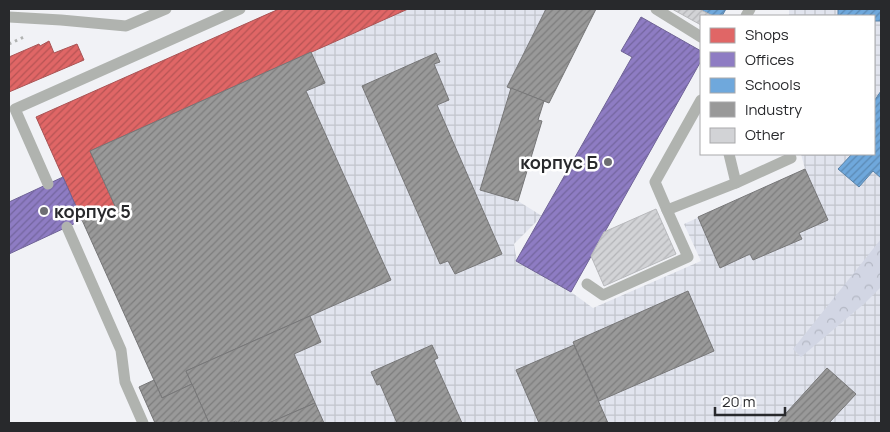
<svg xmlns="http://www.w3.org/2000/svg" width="890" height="432" font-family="Manrope,sans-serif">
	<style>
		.industrial { fill: url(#industrial-grid) }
		.forest { fill: url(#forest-crowns) }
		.shops { fill: url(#shops-hatch); stroke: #a95455 }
		.offices { fill: url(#offices-hatch); stroke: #6f6396 }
		.schools { fill: url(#schools-hatch); stroke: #5a82a7 }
		.industry { fill: url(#industry-hatch); stroke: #777778 }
		.building { fill: url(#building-hatch); stroke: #b8b9bc }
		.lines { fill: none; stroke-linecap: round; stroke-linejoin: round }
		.path { stroke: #b1b3b2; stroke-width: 3; stroke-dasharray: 2.5 4; stroke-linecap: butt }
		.lane { stroke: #b0b3af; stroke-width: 11 }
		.poi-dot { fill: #6e6f73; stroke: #fff; stroke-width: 2 }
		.labels { text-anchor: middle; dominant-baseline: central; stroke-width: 5; stroke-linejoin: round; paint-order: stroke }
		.poi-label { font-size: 18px; font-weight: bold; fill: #28292c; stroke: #fff; text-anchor: end }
	</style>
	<defs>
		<pattern id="industrial-grid" width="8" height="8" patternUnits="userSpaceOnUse" patternTransform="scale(1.25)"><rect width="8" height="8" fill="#e1e4ee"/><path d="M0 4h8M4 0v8" fill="none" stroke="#c1c4cc"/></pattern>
		<pattern id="forest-crowns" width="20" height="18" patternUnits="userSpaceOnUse" patternTransform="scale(1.25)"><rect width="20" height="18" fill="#d2d6e4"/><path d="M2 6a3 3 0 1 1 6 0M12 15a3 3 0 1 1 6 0" fill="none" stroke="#b4b8c4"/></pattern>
		<pattern id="shops-hatch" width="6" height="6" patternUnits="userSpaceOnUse" patternTransform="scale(1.25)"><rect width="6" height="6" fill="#e06666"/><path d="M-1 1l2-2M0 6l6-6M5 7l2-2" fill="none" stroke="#b65454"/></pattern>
		<pattern id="offices-hatch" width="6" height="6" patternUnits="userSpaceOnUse" patternTransform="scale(1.25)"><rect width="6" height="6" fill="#8e7cc3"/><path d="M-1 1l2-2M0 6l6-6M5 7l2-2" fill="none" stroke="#74669f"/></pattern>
		<pattern id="schools-hatch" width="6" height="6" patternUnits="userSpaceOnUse" patternTransform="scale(1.25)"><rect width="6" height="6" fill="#6fa8dc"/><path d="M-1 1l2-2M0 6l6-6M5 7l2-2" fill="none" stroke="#5b89b3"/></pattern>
		<pattern id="industry-hatch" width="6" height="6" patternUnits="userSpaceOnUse" patternTransform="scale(1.25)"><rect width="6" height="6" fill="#999"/><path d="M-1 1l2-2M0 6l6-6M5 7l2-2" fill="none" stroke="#7d7d7d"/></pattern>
		<pattern id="building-hatch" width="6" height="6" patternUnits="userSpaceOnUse" patternTransform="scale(1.25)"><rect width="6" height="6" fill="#d2d3d6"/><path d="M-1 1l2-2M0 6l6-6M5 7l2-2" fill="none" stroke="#b4b5b8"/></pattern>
	</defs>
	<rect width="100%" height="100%" fill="#f1f2f6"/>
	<path class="industrial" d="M279,9h317l-47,94 -5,-2 -6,19 4,1 -24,80 24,15 -28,28 3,17 54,31 22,16 108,-47 -17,-37 121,-55 -4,-15h73v-138h-85v-7h92v414h-726l-16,-36 15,-7 -118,-263z"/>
	<path class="forest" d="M881,239v48l-16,16 -64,54 -8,-8z"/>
	<g class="shops">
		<path d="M279,9h129l-318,142 25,55 -33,14 -46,-103z"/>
		<path d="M49,41l5,12 23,-9 7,16 -75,32v-35l30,-13 1,2z"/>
	</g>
	<g class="offices">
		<path d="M641,17l60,34v10l-130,231 -55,-31 116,-204 -11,-6z"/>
		<path d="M63,177l19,43 -73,34v-52z"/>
	</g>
	<g class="schools">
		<path d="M699,9h27l-4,7h-9z"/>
		<path d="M838,9h43v12h-7v-5h-36z"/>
		<path d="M881,91v87l-8,-7 -14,16 -21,-18 14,-15h22v-53z"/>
	</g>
	<g class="industry">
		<path d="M546,9h50l-47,94 -42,-16z"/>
		<path d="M311,52l14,31 -19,8 85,189 -205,91 6,13 -30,14 -80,-178 33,-14 -25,-55z"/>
		<path d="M436,53l4,9 -6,2 15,36 -12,5 65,149 -47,20 -7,-13 -8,3 -78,-178z"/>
		<path d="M511,88l33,13 -6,19 4,1 -24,80 -38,-11z"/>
		<path d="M805,169l23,51 -29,13 3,6 -49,21 -3,-6 -30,14 -22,-51z"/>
		<path d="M688,291l26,60 -115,50 -26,-59z"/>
		<path d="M310,316l11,26 -27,12 21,49 -46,20h-32l-1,-2 -6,2h-21l-23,-52z"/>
		<path d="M432,345l6,13 -4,2 28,63h-65l-17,-39 -3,1 -6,-13z"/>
		<path d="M574,345l34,78h-69l-23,-53z"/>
		<path d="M827,368l29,26 -27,29h-52z"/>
		<path d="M154,380l8,18 30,-14 17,39h-54l-16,-36z"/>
		<path d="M315,403l9,20h-55z"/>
	</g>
	<g class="building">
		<path d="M672,9h27l14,7h-12v9z"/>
		<path d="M656,209l20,45 -72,32 -13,-30 13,-24z"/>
	</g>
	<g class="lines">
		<path class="path" d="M9,44l15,-7"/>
		<g class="lane">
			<path d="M656,9l45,28"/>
			<path d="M746,16l4,-7"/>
			<path d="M9,17l52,3 65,6 40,-17"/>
			<path d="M701,100l-46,82 12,28 69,-27 55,-25"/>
			<path d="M729,154l7,29"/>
			<path d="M48,184l-33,-75 225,-100"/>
			<path d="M67,227l54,123 4,32 18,41"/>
			<path d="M587,284l16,11 85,-38 -21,-47"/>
		</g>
	</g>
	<g class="poi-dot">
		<circle cx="608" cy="162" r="5"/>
		<circle cx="44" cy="211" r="5"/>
	</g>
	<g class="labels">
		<g class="poi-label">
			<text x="598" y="162">корпус Б</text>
			<text x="54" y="211" text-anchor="start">корпус 5</text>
		</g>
	</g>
	<rect width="890" height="432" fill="none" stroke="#28292c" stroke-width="20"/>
	<rect x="700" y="15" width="175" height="140" fill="#ffffff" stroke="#a9a9ab"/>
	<rect x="710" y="28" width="25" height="15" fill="#e06666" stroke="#a9a9ab"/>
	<text x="745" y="40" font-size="15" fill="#28292c">Shops</text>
	<rect x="710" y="52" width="25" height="15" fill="#8e7cc3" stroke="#a9a9ab"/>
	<text x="745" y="65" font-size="15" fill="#28292c">Offices</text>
	<rect x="710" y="78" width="25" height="15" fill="#6fa8dc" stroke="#a9a9ab"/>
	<text x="745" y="90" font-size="15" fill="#28292c">Schools</text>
	<rect x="710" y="102" width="25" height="15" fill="#999999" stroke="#a9a9ab"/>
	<text x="745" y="115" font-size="15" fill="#28292c">Industry</text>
	<rect x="710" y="128" width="25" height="15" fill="#d2d3d6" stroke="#a9a9ab"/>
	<text x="745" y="140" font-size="15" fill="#28292c">Other</text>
	<path d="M715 407v8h70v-8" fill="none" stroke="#28292c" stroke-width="2.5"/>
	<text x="722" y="407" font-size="15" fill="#28292c" stroke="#ffffff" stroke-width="4" paint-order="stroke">20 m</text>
</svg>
